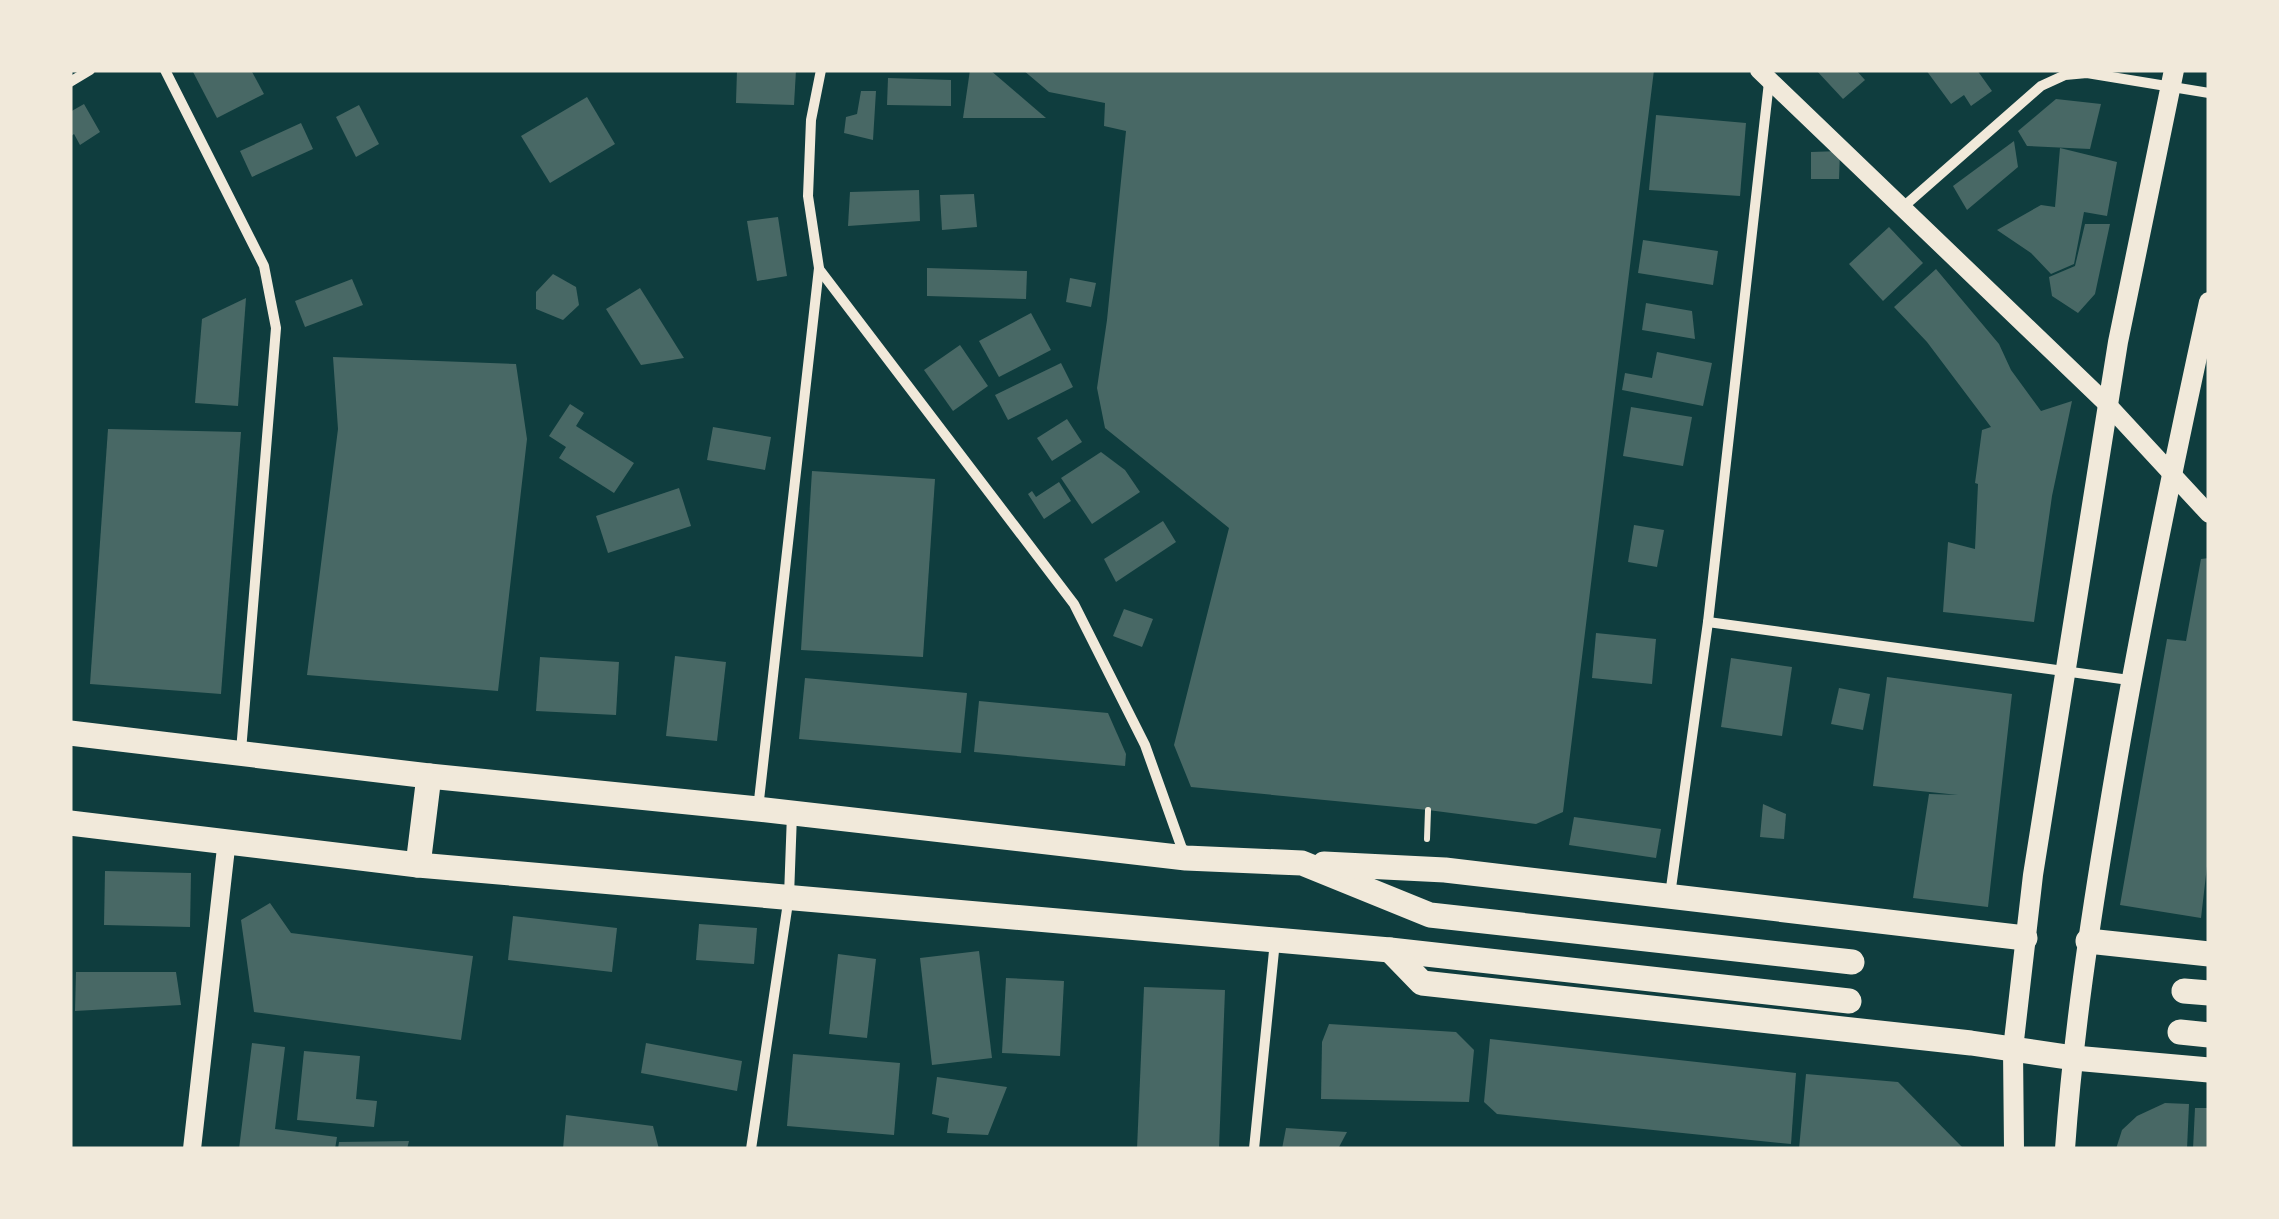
<svg xmlns="http://www.w3.org/2000/svg" width="2279" height="1219" font-family="Jost,sans-serif">
	<style>
		.building { fill: #486865 }
		.lines { fill: none; stroke-linecap: round; stroke-linejoin: round }
		.path { stroke: #f1e9da; stroke-width: 6 }
		.minor { stroke: #f1e9da; stroke-width: 10 }
		.tertiary { stroke: #f1e9da; stroke-width: 18 }
		.secondary { stroke: #f1e9da; stroke-width: 20 }
		.primary { stroke: #f1e9da; stroke-width: 25 }
	</style>
	<rect width="100%" height="100%" fill="#0f3d3e"/>
	<g class="building">
		<path d="M192,70h59l13,24 -47,24z"/>
		<path d="M737,70h59l-2,35 -58,-2z"/>
		<path d="M970,70h20l56,48h-83z"/>
		<path d="M1023,70h631l-91,742 -27,12 -108,-14 -237,-23 -17,-42 55,-217 -124,-100 -8,-40 10,-68 19,-189 -22,-5 1,-23 -56,-11z"/>
		<path d="M1816,70h40l9,10 -22,19z"/>
		<path d="M1926,70h51l15,21 -21,15 -7,-11 -13,9z"/>
		<path d="M888,78l63,2v26l-64,-1z"/>
		<path d="M861,91h15l-3,49 -29,-7 2,-16 11,-3z"/>
		<path d="M587,97l28,47 -65,39 -29,-47z"/>
		<path d="M2056,99l45,5 -11,45 -63,-3 -9,-15z"/>
		<path d="M84,104l16,28 -20,13 -6,-11 -4,3v-25z"/>
		<path d="M359,105l20,39 -23,13 -20,-40z"/>
		<path d="M1656,115l90,8 -6,73 -91,-6z"/>
		<path d="M301,123l12,26 -61,28 -12,-26z"/>
		<path d="M2014,141l4,26 -51,43 -14,-24z"/>
		<path d="M2060,148l57,14 -10,54 -23,-4 -10,52 -23,10 -20,-21 -34,-23 44,-25 14,2z"/>
		<path d="M1840,151l-1,28h-28v-27z"/>
		<path d="M919,190l1,31 -72,5 2,-34z"/>
		<path d="M974,194l3,33 -35,3 -2,-35z"/>
		<path d="M778,217l9,59 -30,5 -10,-60z"/>
		<path d="M2085,224h25l-15,70 -17,19 -26,-17 -3,-19 26,-11z"/>
		<path d="M1889,227l34,36 -40,38 -34,-37z"/>
		<path d="M1643,240l75,11 -5,34 -75,-12z"/>
		<path d="M927,268l100,3 -1,28 -99,-3z"/>
		<path d="M1936,269l63,75 12,26 30,41 31,-10 -20,95 -18,126 -91,-10 5,-70 27,7 3,-65 -3,-1 7,-53 9,-3 -64,-85 -33,-35z"/>
		<path d="M553,274l23,13 3,18 -16,15 -27,-11v-17z"/>
		<path d="M1070,278l26,5 -5,24 -25,-5z"/>
		<path d="M352,279l11,26 -58,22 -10,-26z"/>
		<path d="M640,288l44,70 -43,7 -35,-56z"/>
		<path d="M246,298l-8,108 -43,-3 7,-84z"/>
		<path d="M1646,303l46,8 3,28 -53,-9z"/>
		<path d="M1031,313l20,37 -52,27 -20,-36z"/>
		<path d="M960,345l28,41 -35,25 -29,-41z"/>
		<path d="M1657,352l55,11 -9,43 -81,-16 3,-17 27,5z"/>
		<path d="M333,357l183,7 11,75 -29,252 -191,-16 31,-246z"/>
		<path d="M1061,363l12,24 -65,33 -13,-25z"/>
		<path d="M570,404l14,9 -8,13 58,37 -20,30 -55,-35 7,-11 -17,-11z"/>
		<path d="M1631,407l61,10 -9,49 -60,-10z"/>
		<path d="M1067,419l15,23 -30,19 -15,-23z"/>
		<path d="M713,427l58,10 -6,33 -58,-10z"/>
		<path d="M108,429l133,3 -20,262 -131,-10z"/>
		<path d="M1101,452l24,18 15,22 -48,32 -31,-46z"/>
		<path d="M812,471l123,8 -12,178 -122,-7z"/>
		<path d="M1059,482l12,19 -27,18 -16,-25 4,-3 4,6z"/>
		<path d="M679,488l12,38 -83,27 -12,-37z"/>
		<path d="M1163,521l13,21 -60,40 -12,-23z"/>
		<path d="M1634,525l30,5 -7,37 -29,-5z"/>
		<path d="M2209,558v291l-8,69 -81,-13 47,-266 19,2 15,-82z"/>
		<path d="M1124,609l29,10 -11,28 -29,-11z"/>
		<path d="M1596,633l60,6 -4,45 -60,-6z"/>
		<path d="M675,656l51,6 -9,79 -51,-5z"/>
		<path d="M540,657l79,5 -3,53 -80,-4z"/>
		<path d="M1731,658l61,9 -10,69 -61,-9z"/>
		<path d="M1887,677l125,17 -24,213 -75,-9 16,-104 29,1 -85,-9z"/>
		<path d="M805,678l162,15 -6,60 -162,-14z"/>
		<path d="M1839,688l31,6 -7,36 -32,-6z"/>
		<path d="M979,701l129,12 18,41 -1,12 -151,-14z"/>
		<path d="M1763,804l23,10 -2,25 -24,-2z"/>
		<path d="M1574,817l87,12 -5,29 -87,-13z"/>
		<path d="M105,871l86,2 -1,54 -86,-2z"/>
		<path d="M270,903l21,30 182,23 -12,84 -207,-28 -13,-92z"/>
		<path d="M513,916l104,12 -5,44 -104,-12z"/>
		<path d="M699,924l58,4 -3,36 -58,-4z"/>
		<path d="M979,951l13,107 -60,7 -12,-107z"/>
		<path d="M838,954l38,5 -9,79 -38,-4z"/>
		<path d="M76,972h100l5,33 -106,6z"/>
		<path d="M1006,978l58,3 -4,75 -58,-3z"/>
		<path d="M1144,987l81,3 -6,159h-82z"/>
		<path d="M1329,1024l127,8 18,18 -5,52 -148,-3 1,-57z"/>
		<path d="M1490,1039l306,34 -5,71 -294,-30 -13,-12z"/>
		<path d="M252,1043l33,4 -10,82 62,8 -2,12h-96z"/>
		<path d="M646,1043l96,18 -5,30 -96,-18z"/>
		<path d="M304,1051l56,5 -4,43 21,2 -3,26 -77,-7z"/>
		<path d="M793,1054l107,9 -6,72 -107,-9z"/>
		<path d="M1806,1074l92,8 66,67h-165z"/>
		<path d="M937,1077l70,10 -19,48 -41,-2 2,-15 -17,-4z"/>
		<path d="M2165,1103l24,1 -2,45h-71l6,-19 15,-14z"/>
		<path d="M2195,1108h14v41h-16z"/>
		<path d="M566,1115l87,11 6,23h-96z"/>
		<path d="M1286,1128l61,4 -9,17h-56z"/>
		<path d="M409,1141l-2,8h-69l1,-7z"/>
	</g>
	<g class="lines">
		<path class="path" d="M1427,839l1,-29"/>
		<g class="minor">
			<path d="M165,70l99,196 12,62 -35,423"/>
			<path d="M70,82l20,-12"/>
			<path d="M1902,208l139,-122 24,-11 22,-2 122,20"/>
			<path d="M819,269l255,335 71,141 40,112"/>
			<path d="M1708,622l421,58"/>
			<path d="M758,809l61,-541 -11,-72 3,-76 10,-50"/>
			<path d="M1670,895l38,-273 61,-540"/>
			<path d="M751,1149l38,-253 3,-82"/>
			<path d="M1254,1149l21,-208"/>
		</g>
		<g class="tertiary">
			<path d="M1759,70l349,335 101,109"/>
			<path d="M192,1149l35,-310"/>
		</g>
		<g class="secondary">
			<path d="M2014,1149l-1,-100 20,-174 85,-533 56,-272"/>
			<path d="M2065,1149c8,-114 25,-227 44,-340 28,-170 63,-339 100,-507"/>
		</g>
		<g class="primary">
			<path d="M70,733l359,43 329,33 428,49 116,5 128,52 422,47"/>
			<path d="M70,823l348,42 972,85 459,51"/>
			<path d="M1324,864l121,6 580,68"/>
			<path d="M418,865l11,-89"/>
			<path d="M2088,941l121,13"/>
			<path d="M1390,950l32,33 549,60 103,15 135,12"/>
			<path d="M2184,991l25,2"/>
			<path d="M2180,1032l29,3"/>
		</g>
	</g>
	<rect width="2279" height="1219" fill="none" stroke="#f1e9da" stroke-width="145"/>
</svg>
